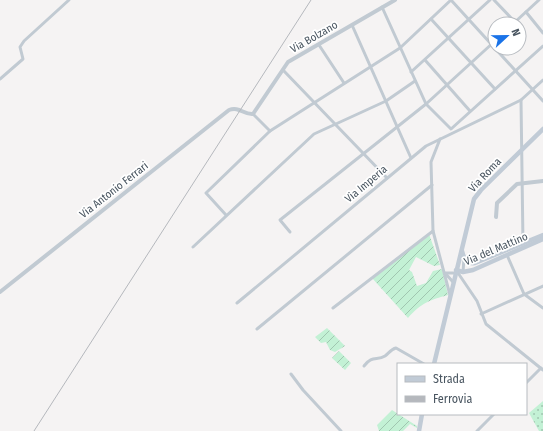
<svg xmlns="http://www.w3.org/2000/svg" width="543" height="431" font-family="'Fira Sans Condensed',sans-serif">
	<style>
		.grass { fill: url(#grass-dots) }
		.garden { fill: url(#garden-furrows) }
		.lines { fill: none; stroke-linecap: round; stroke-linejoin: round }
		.minor { stroke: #c1cad2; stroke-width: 3 }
		.tertiary { stroke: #c1cad2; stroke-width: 4 }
		.secondary { stroke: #c1cbd6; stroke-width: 4.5 }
		.rail { stroke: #b5b8bd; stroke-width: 1 }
		.labels { text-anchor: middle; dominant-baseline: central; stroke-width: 3.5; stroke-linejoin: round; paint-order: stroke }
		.street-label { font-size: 11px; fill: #4a5661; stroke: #fff }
	</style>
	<defs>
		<pattern id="grass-dots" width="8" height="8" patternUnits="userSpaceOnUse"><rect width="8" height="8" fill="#c3f1d5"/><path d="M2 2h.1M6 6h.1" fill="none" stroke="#a0c6b0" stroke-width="1.8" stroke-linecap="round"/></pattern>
		<pattern id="garden-furrows" width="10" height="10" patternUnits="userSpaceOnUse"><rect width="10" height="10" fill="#c3f1d5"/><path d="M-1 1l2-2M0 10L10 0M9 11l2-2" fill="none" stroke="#a0c6b0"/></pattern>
	</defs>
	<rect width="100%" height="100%" fill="#f5f3f3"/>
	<path class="grass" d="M543,401v30h-4l-10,-18z"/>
	<g class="garden">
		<path d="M429,234l11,31 -6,1 -18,-9 -7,13 3,2 5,14 9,-3 7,-12 9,-2 6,26c-18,5 -27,8 -40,23l-36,-40z"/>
		<path d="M327,328l18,18 -10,6 -5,-2 -4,-8 -5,1 -6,-6z"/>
		<path d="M339,351l12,12 -6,7 -13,-12z"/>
		<path d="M392,410l25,16v2l-7,-4 -7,7h-24l-2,-6z"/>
	</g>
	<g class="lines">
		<g class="minor">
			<path d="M451,0l92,101"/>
			<path d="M494,0l21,22 24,-22"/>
			<path d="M382,7l44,97 25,25 92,-83"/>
			<path d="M526,12l17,21"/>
			<path d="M431,19l64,70"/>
			<path d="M352,25l59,133"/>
			<path d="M319,45l25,38"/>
			<path d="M425,60l45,51"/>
			<path d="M283,70l104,108"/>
			<path d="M411,72l79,-72"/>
			<path d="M0,79l23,-20 -3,-12 4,-6 45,-41"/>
			<path d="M253,114l17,17"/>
			<path d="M440,139l-9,23 2,69 17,64"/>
			<path d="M226,215l-20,-22 64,-62 130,-83 51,-48"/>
			<path d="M290,232l-10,-12 146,-116 69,-63"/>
			<path d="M523,244l-2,-144 22,-20"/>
			<path d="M193,247l121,-113 72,-33 29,-20"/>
			<path d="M507,255l17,39 19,14"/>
			<path d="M456,270l21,31 9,23 57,46"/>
			<path d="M463,272l1,-14"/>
			<path d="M445,273l8,9"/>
			<path d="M446,273h9"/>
			<path d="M237,303l189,-157 95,-46"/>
			<path d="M333,308l100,-77"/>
			<path d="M481,314l62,-28"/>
			<path d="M257,329l175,-144"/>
			<path d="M364,366c8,-11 13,-5 21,-10 4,-3 6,-7 11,-8l28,16"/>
			<path d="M291,374l12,16 38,41"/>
			<path d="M526,383l15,-15"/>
			<path d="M477,431l17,-17"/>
		</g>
		<g class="tertiary">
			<path d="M496,217l1,-14 20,-19 26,-3"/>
			<path d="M0,292l229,-182c10,-4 15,5 24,4l35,-52 107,-62"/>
		</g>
		<g class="secondary">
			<path d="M462,251c2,8 5,13 13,12l68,-28"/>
			<path d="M456,270l7,2 10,-2 70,-31"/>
			<path d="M434,364l40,-165 7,-9 62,-61"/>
			<path d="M419,431l3,-17"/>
		</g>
		<path class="rail" d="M34,431l277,-431"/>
	</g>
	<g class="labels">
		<g class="street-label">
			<text transform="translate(314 37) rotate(-30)">Via Bolzano</text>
			<text transform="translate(485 175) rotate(-47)">Via Roma</text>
			<text transform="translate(366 184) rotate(-40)">Via Imperia</text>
			<text transform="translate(114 190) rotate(-38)">Via Antonio Ferrari</text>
			<text transform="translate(496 249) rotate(-23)">Via del Mattino</text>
		</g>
	</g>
	<rect x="397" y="363" width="130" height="52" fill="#ffffff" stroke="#b7bbc0"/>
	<rect x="405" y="376" width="20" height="6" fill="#c1cbd6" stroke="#b7bbc0"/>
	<text x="433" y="383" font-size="12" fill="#4a5661">Strada</text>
	<rect x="405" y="396" width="20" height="6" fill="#b5b8bd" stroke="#b7bbc0"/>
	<text x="433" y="403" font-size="12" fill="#4a5661">Ferrovia</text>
	<g transform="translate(507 36) rotate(68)"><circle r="19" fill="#ffffff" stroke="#b7bbc0"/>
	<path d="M0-3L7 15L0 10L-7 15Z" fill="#1a73e8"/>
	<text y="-6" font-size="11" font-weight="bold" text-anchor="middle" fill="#4a5661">N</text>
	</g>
</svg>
